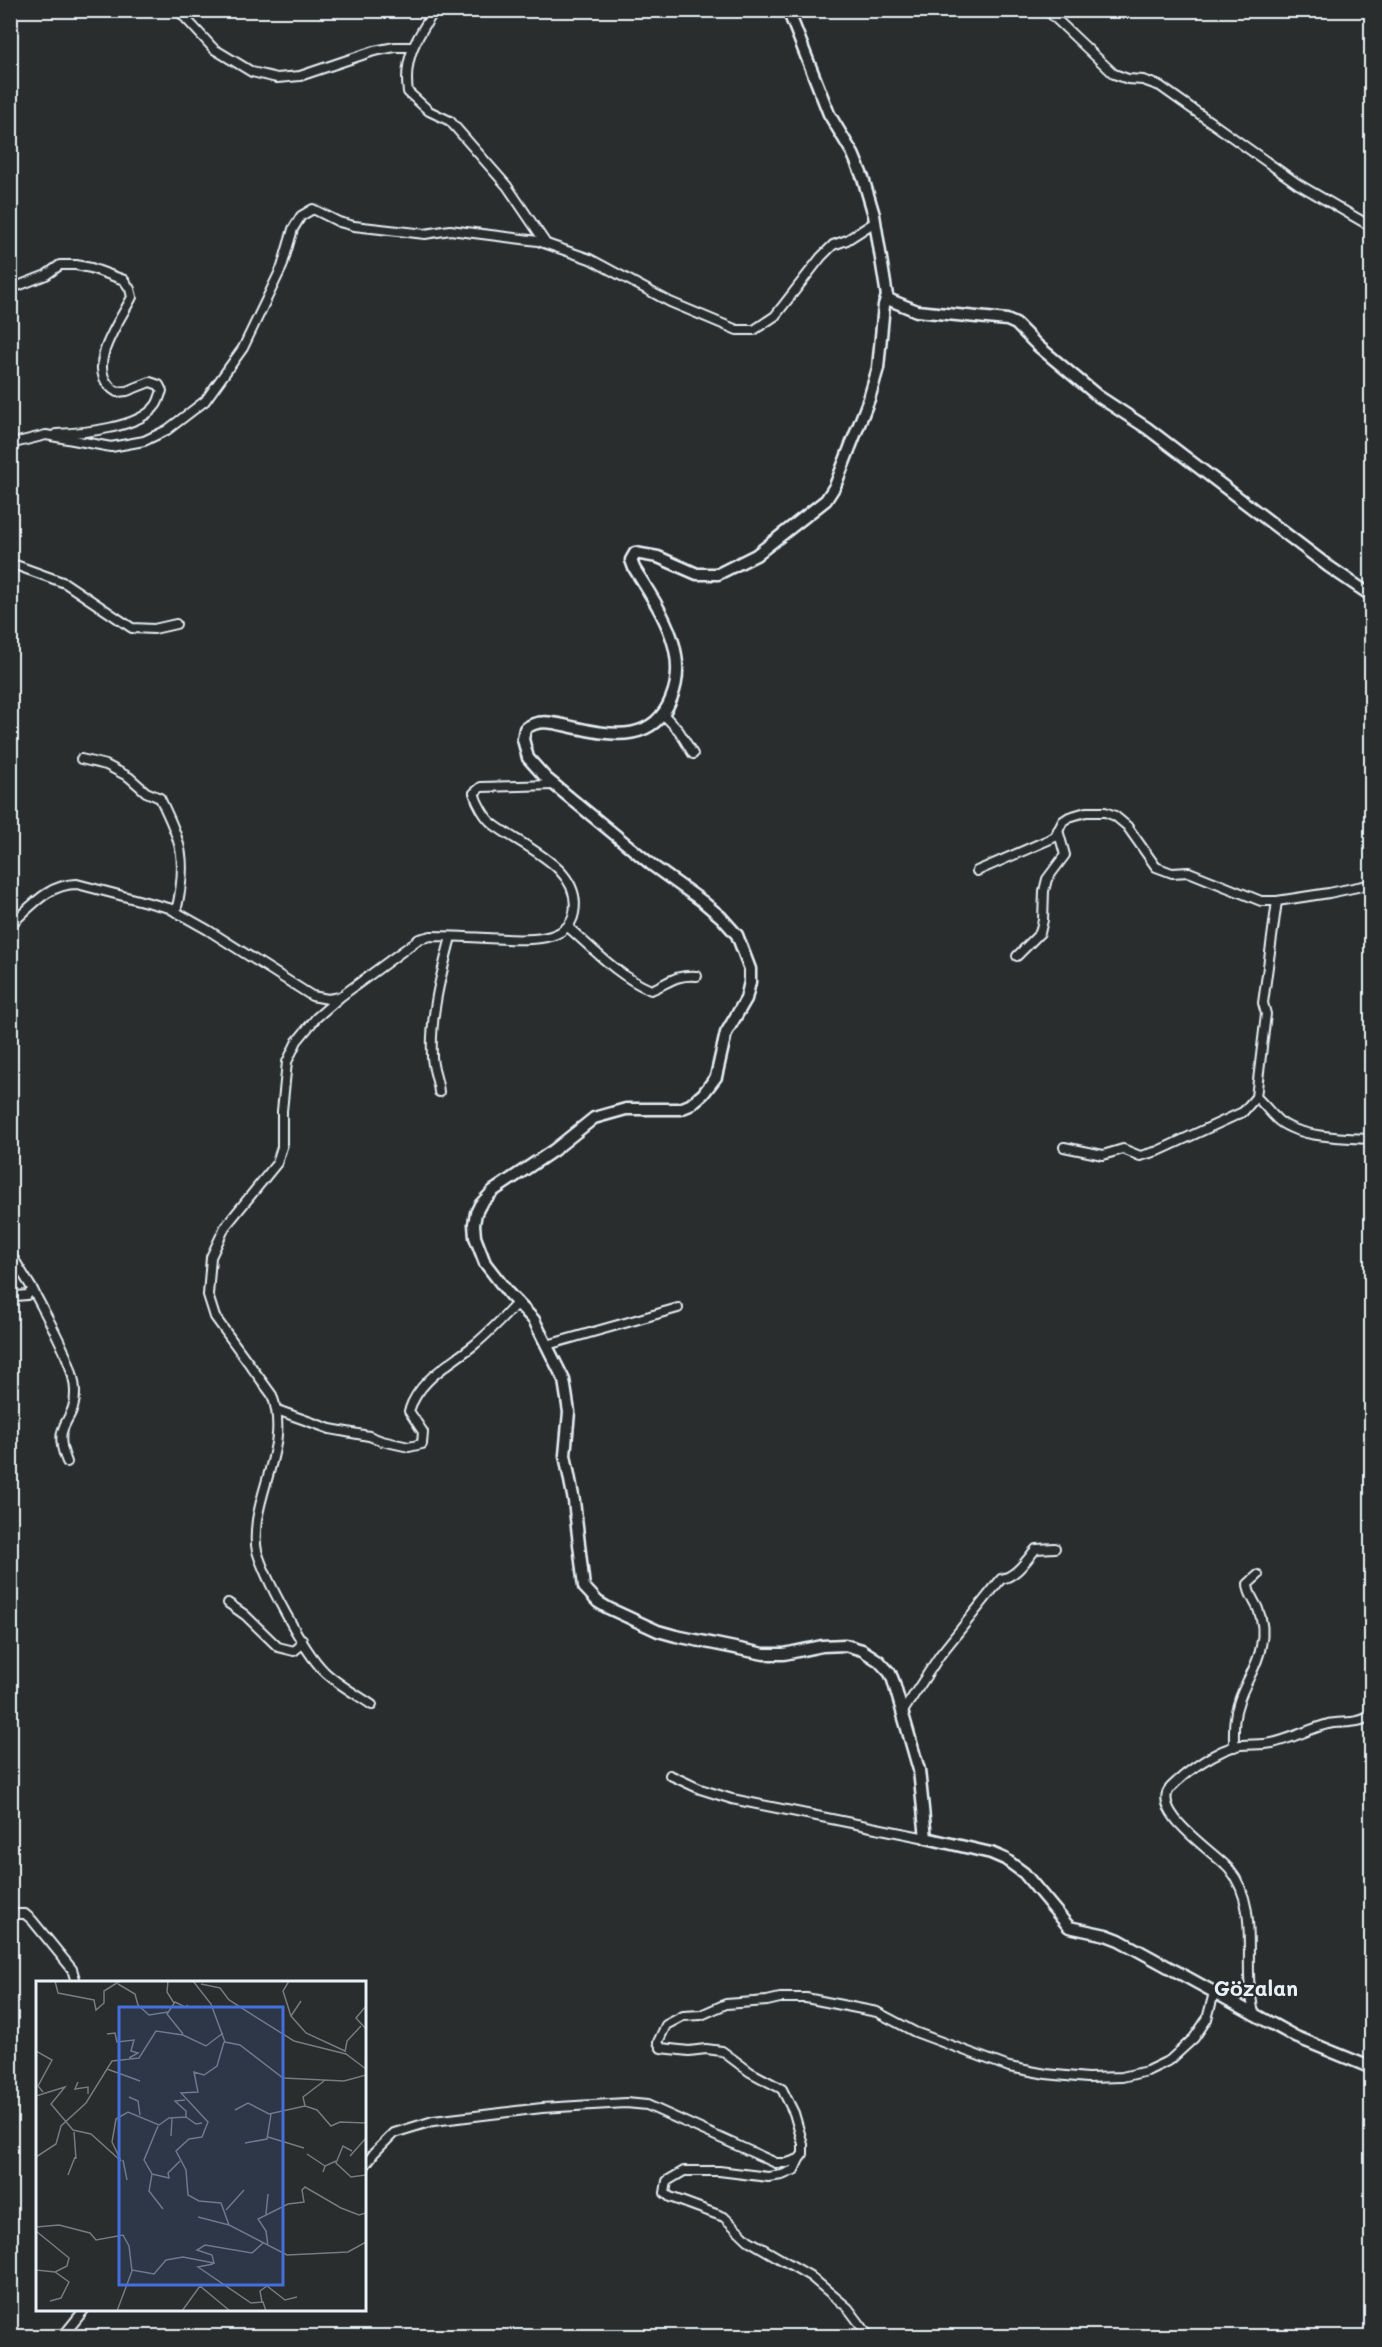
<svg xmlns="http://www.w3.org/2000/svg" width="1382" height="2347" font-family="Mali,sans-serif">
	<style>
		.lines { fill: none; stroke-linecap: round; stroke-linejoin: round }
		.street-casing { stroke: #e8f1f8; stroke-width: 12 }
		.secondary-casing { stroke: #e8f1f8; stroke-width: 15 }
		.street { stroke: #2a2d2e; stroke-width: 8 }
		.secondary { stroke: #2a2d2e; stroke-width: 10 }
		.labels { text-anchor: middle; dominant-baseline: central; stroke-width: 4.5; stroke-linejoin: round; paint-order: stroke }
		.quarter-label { font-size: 21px; font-weight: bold; fill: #e8f1f8; stroke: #2a2d2e }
		.inset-road { fill: none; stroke: #767b7f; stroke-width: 1.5 }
		.view { fill: #466fde; fill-opacity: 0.15; stroke: #466fde; stroke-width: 3 }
		.inset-edge { fill: none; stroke: #e8f1f8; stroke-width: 3 }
	</style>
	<rect width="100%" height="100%" fill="#2a2d2e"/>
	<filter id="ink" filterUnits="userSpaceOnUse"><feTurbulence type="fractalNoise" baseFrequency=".0167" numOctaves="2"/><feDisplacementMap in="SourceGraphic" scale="12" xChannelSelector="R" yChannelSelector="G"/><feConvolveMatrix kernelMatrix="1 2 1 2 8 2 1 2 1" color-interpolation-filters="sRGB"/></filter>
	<g filter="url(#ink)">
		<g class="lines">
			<defs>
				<g id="street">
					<path d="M178,10l36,39 38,23 25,6 23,-2 74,-25 21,-4h18"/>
					<path d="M435,10c-18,27 -32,48 -27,82l21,19 21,10 57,65 38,56"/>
					<path d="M1043,10l8,4 63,60 14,5 15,1 17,6 138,98 74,43"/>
					<path d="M10,289l36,-14 14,-10h16l15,3 33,12 6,9 2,8c-13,26 -51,74 -15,95l10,-1 23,-9 9,3 3,6c-2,4 -3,10 -6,14 -16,23 -73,28 -100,29"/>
					<path d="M10,444l36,-9 65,12 33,-6 23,-11 38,-29 38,-53 39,-81 11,-38 8,-13 12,-7 26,13 15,4 71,8 25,-4 88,11 52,18 80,43 67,28h17l21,-14 46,-59 12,-12 14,-5 28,-18"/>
					<path d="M10,563l55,20 67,45 22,1 22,-5"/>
					<path d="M664,715l15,16 14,23"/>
					<path d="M81,759l25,6 23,12 17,15 14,6c22,46 28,62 16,114"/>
					<path d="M977,871l78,-34 8,-16 6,-4 17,-5h19l10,4 12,10 29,41 16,6 17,-1 72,29h16l52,-8 43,-9"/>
					<path d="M10,925c21,-18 38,-41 67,-41l92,24 39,22 104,66 16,3 12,-2 79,-58 12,-3c18,0 37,1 55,2 26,1 82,9 88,-25 9,-46 -53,-67 -81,-89 -8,-6 -16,-21 -19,-31l7,-6 73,-2"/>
					<path d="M568,927c25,22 51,50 83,63 18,-7 24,-16 46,-14"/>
					<path d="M1017,956l23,-23 3,-13 1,-29 3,-12 18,-24 -7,-25"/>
					<path d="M339,998l-23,20 -19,23 -10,21 -5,49v36l-5,16 -52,64 -14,30 -3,38 7,22 57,78c16,44 -8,81 -15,125 -1,8 -2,23 0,31 8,27 47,101 67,120 13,13 32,23 48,34"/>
					<path d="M439,1092c-1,-12 -7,-24 -7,-36 -2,-40 9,-81 19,-119"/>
					<path d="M1256,1097c8,7 15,17 23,24 22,17 66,17 93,18"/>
					<path d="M1064,1147l39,8 20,-6 17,7 18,-5 85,-39 13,-15 10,-83 -3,-11 14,-102"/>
					<path d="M10,1253l23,37 -6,5 -11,1 -6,-3"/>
					<path d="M33,1290c13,26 42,73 42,102 1,32 -25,30 -8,70"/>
					<path d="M547,1345l131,-37"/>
					<path d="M277,1410l53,19 39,7 13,5 27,6 13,-3 1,-12 -14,-21c10,-32 40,-46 65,-66 16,-13 30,-28 44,-43"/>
					<path d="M228,1603l17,12 33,32 16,4 6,-5 2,-7"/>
					<path d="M902,1713l38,-58 61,-76c16,-3 25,-19 35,-30l19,-1"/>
					<path d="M1234,1747c0,-16 -1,-30 5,-46 6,-19 19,-35 22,-55 3,-13 2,-25 -3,-37 -3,-8 -10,-15 -10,-25l10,-9"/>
					<path d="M670,1775l30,14 32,10 194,39"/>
					<path d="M10,1914h15l7,6 40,49 4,13"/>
					<path d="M1254,2015c-2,-14 -5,-27 -5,-41 -1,-35 5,-75 -20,-105 -13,-16 -81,-58 -58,-82 16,-16 47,-38 69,-42 11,-1 22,0 32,-2 19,-4 37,-14 56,-19 15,-3 32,1 44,-10"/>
					<path d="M799,2159l-5,11 -12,5 -14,2 -49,-6h-35l-17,10 -2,12 5,4 54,20 24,23 62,36 38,32 21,28"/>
					<path d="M364,2167l10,-14 20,-20 39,-12 109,-13 84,-5 21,2 129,58h11l12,-4 4,-5v-10l-9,-31 -12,-24 -32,-17 -28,-21 -16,-2 -17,2 -28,-3 -3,-6 8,-17 17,-9 18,-1 25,-11 41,-3 13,-3h26l71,14 38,20 94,35 37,7 41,4 35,-1 25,-6 23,-11 24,-22 13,-19 7,-26"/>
					<path d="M63,2336l21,-26"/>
				</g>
				<g id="secondary">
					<path d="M788,10l41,104 24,40 10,24 11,37 13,81 3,4 27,11 90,9 9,4 22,22 60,50 49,32 181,138 44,30"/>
					<path d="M887,296l-3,9 -6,63 -9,31 -34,87 -9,14 -70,55 -38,19h-21l-39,-17 -23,-4 -4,7 3,8c24,39 57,84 37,131 -17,42 -56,38 -94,29 -17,-3 -37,-12 -52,1l-2,10 5,19 18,20 107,88 49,35 19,16 16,18 13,34v13l-4,17 -20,34 -10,44 -13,17 -13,11 -10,4h-54l-32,9 -40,32 -61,41 -13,14 -4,8 -2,11 1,13 10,26 24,31 25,26 30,60 5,32 -4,43 9,46 10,86 14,15 10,6 50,23 18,5 88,18h20l38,-8 23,-1 17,5 17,11 11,12 3,7 26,90 7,68 65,15 14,6 19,14 45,54 37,8 13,5 177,97 76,31"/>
				</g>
			</defs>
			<use href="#street" class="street-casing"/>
			<use href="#secondary" class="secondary-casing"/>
			<use href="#street" class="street"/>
			<use href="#secondary" class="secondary"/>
		</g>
	</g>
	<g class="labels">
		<g class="quarter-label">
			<text x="1256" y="1987">Gözalan</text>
		</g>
	</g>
	<g transform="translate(36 1981)">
		<rect width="330" height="330" fill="#2a2d2e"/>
		<path class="inset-road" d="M19,0l3,12 36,7 2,10 8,-7v-12l16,-10M132,0l-1,11 7,11M157,0l18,23 14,38 15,3 43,33 61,3 22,-6M253,0l-6,10 8,25 15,17 39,18M82,3l17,10 3,11 11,10 19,-3M165,3l19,4 9,12 65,41 52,13 20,15M330,25l-10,12 10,11M255,35l10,-15M71,53l8,-1 2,9 17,-2 -3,11 7,2 -9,5M147,53l-16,-20 8,-12 10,5 3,-2M188,61l-7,24 -13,9 -10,-3 4,20 -17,1 27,29 -6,15 -13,2 -13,12 10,19 2,25 11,6 22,2 8,22 58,30 61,-3 18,-10M0,70l16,9 -14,26 5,6M309,71l2,-11 14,-15M71,88l33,12M288,100l-21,16 2,9 12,4 14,16 9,-4 26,1M42,101l-3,7 13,-2v7M0,115l29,-9 -14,17 22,26 18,4 30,27 -9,-19 4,-23 12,-7 31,13 10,-7 17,-1v-6l-11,-10 10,-1M93,116l9,4 2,14M199,129l13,-7 21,11 36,-8M150,136l10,7 6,-1M122,145l-14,34 8,14 -3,17 14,18M38,151l2,27M135,155l1,-18M232,156l36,11M209,162l22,-4 4,-25M316,170l-9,-5 -7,17 15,14 15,-2M271,173l18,12M314,175l16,-18M0,176l20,-13 5,-18 25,-23 26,-42 27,-3 17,-27 27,4 23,11 17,-13M87,179l4,20M287,191l2,-6 11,-5M116,193l17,4 -1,-5 12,-12M32,194l7,-18M190,229l18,-20M230,233l2,-20M162,236l31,8M0,246l23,-2 31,8 6,7 27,-5 6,11 3,25 -15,40M0,250l33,27 -2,8 -12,6M232,265l-2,-15 -8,-12 30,-15 16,-2 -2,-12 3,-3 36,21 18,7 7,-2M177,283l-15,3 53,36 12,-1 3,9M0,289l19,2 14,10 -8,16 -11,3M96,289l22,4 12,-14 17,-3 31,6 -2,-8 -15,-5 8,-5 47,8 11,-10M226,321l-2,-11 7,-5 18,14 12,-3M146,330l18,-25 30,25"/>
		<path class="view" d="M83,26h164v278h-164z"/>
		<rect width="330" height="330" class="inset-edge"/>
	</g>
	<rect width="1382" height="2347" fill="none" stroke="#2a2d2e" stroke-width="36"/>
	<rect x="18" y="18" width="1346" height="2311" fill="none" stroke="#e8f1f8" stroke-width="2" filter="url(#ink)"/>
</svg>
